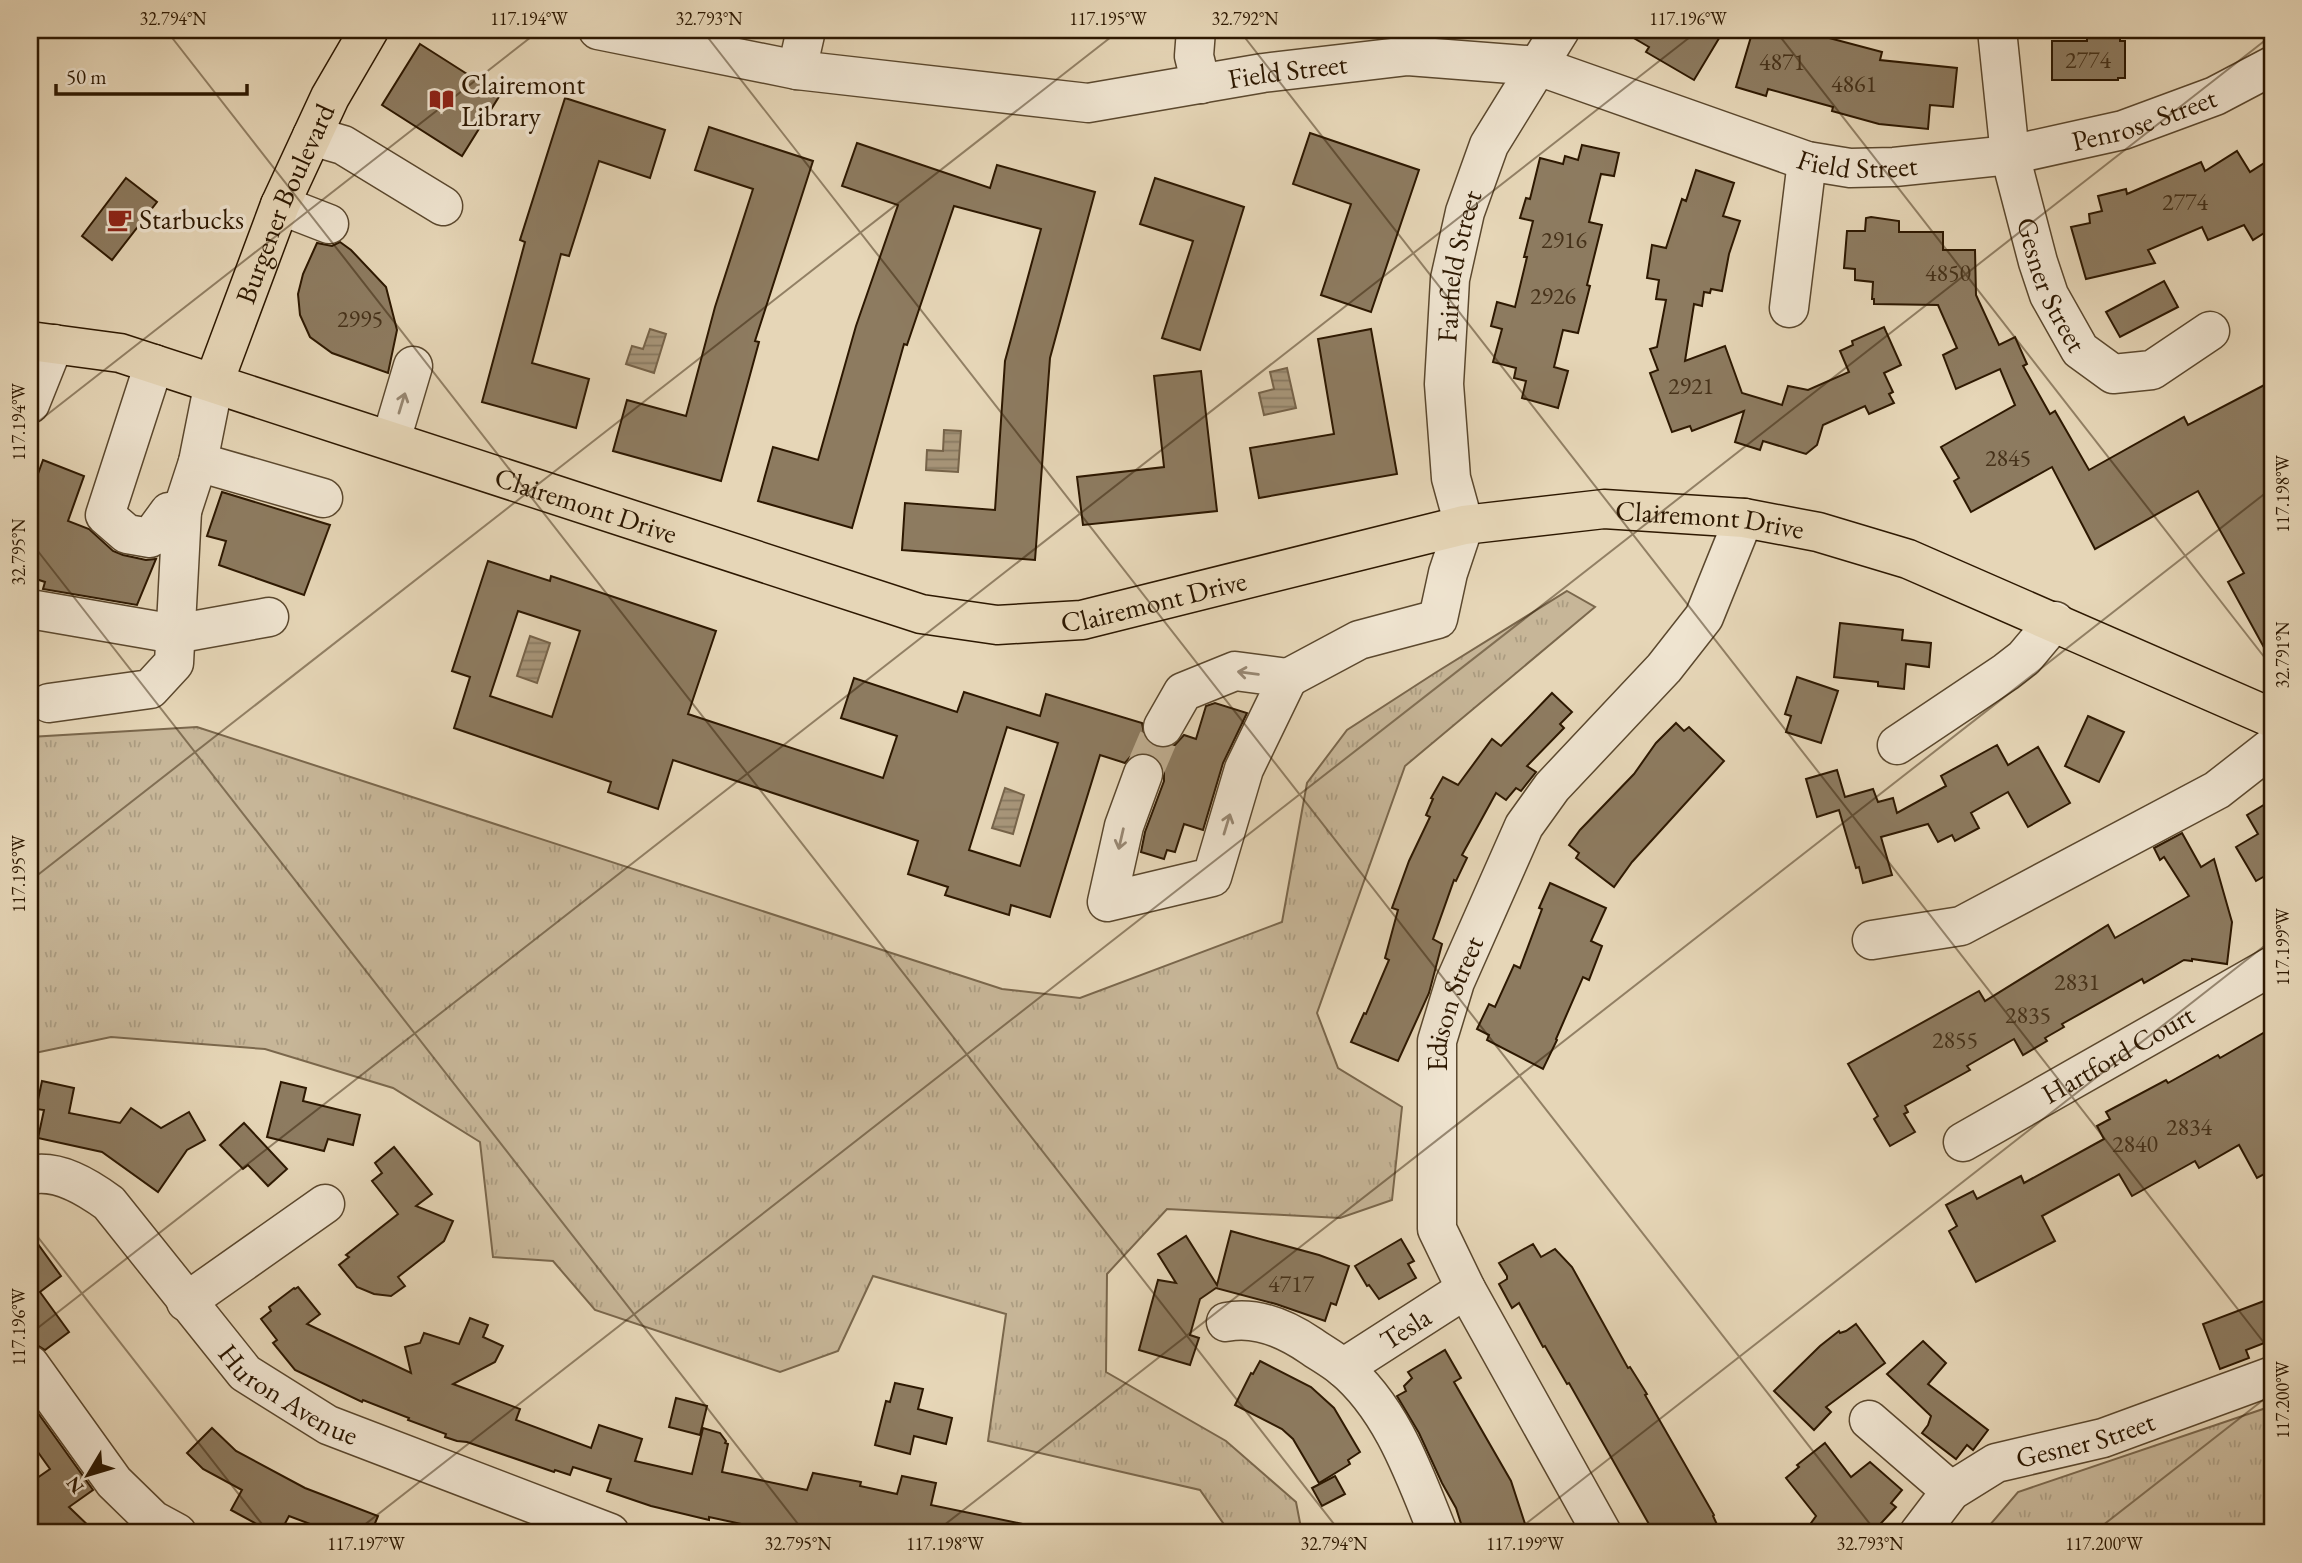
<svg xmlns="http://www.w3.org/2000/svg" width="2302" height="1563" font-family="'EB Garamond',serif">
	<style>
		.grass { fill: url(#grass-tufts); stroke: #7a674c; stroke-width: 2 }
		.water { fill: url(#water-rules); stroke: #766349; stroke-width: 2 }
		.building { fill: #8d7b60; stroke: #2d1801; stroke-width: 2; fill-rule: evenodd }
		.lines { fill: none; stroke-linecap: round; stroke-linejoin: round }
		.minor-tunnel { stroke: #c1b093; stroke-width: 38; stroke-dasharray: 38 19; stroke-linecap: butt }
		.minor-casing { stroke: #5b482e; stroke-width: 41 }
		.major-casing { stroke: #2d1801; stroke-width: 41 }
		.minor { stroke: #efe4d0; stroke-width: 38 }
		.major { stroke: #e6d6b7; stroke-width: 38 }
		.oneway { stroke: #988873 }
		.ticks { fill: none; stroke: #2d1801; stroke-width: 2; stroke-opacity: 0.45 }
		.labels { text-anchor: middle; dominant-baseline: central; stroke-width: 7; stroke-linejoin: round; paint-order: stroke }
		.number-label { font-size: 24px; fill: #453119 }
		.street-label { font-size: 28px; fill: #2d1801; stroke: #efe4d0 }
		.poi-label { font-size: 28px; fill: #2d1801; stroke: #efe4d0; text-anchor: start }
		.neatline { fill: none; stroke: #2d1801; stroke-width: 2.5 }
		.ticks-label { font-size: 18px; text-anchor: middle; fill: #2d1801 }
	</style>
	<defs>
		<pattern id="grass-tufts" width="24" height="20" patternUnits="userSpaceOnUse" patternTransform="scale(1.75)"><rect width="24" height="20" fill="#c7b698"/><path d="M3 7l-1-3M5 7V3M7 7l1-3M15 17l-1-3M17 17v-4M19 17l1-3" fill="none" stroke="#ab9c81"/></pattern>
		<pattern id="water-rules" width="6" height="5" patternUnits="userSpaceOnUse" patternTransform="scale(1.75)"><rect width="6" height="5" fill="#a79579"/><path d="M0 2.5h6" fill="none" stroke="#887961"/></pattern>
	</defs>
	<rect width="100%" height="100%" fill="#e6d6b7"/>
	<filter id="stains"><feTurbulence type="fractalNoise" baseFrequency=".00286" numOctaves="4"/><feColorMatrix values="0 0 0 0 .2 0 0 0 0 .09 0 0 0 0 .02 0 0 0 .5 -.17"/></filter>
	<radialGradient id="worn" r=".72"><stop offset=".6" stop-color="#630" stop-opacity="0"/><stop offset="1" stop-color="#630" stop-opacity=".3"/></radialGradient>
	<g class="grass">
		<path d="M1567,591l28,16 -190,159 -88,247 21,55 64,39 -10,93 -52,18 -173,-9 -60,65 -1,98 120,69 70,61 6,31h-72l-30,-43 -212,-49 18,-127 -133,-38 -35,75 -58,21 -185,-62 -42,-49 -60,-4 -13,-115 -87,-54 -128,-39 -154,-12 -81,17v-317l167,-10 805,262 78,9 202,-76 25,-139 40,-53 88,-57z"/>
		<path d="M2272,1406v127h-289l35,-41z"/>
	</g>
	<g class="water">
		<path d="M650,329l16,5 -12,39 -28,-9 6,-18 11,3z"/>
		<path d="M1287,368l9,40 -32,7 -5,-22 15,-4 -4,-17z"/>
		<path d="M944,430l17,1 -3,41 -32,-2 1,-20 16,1z"/>
		<path d="M530,636l20,7 -13,40 -20,-7z"/>
		<path d="M1005,788l19,7 -11,39 -21,-6z"/>
	</g>
	<g class="building">
		<path d="M1620,30h104l-30,50 -48,-28 3,-5z"/>
		<path d="M1753,30h46l83,22 -2,8 77,8 -4,39 -23,-2 -2,24 -49,-5 -47,-13 1,-4 -65,-18 -2,7 -30,-9z"/>
		<path d="M2087,30h33v11h5v37h-7v2h-66v-39h35z"/>
		<path d="M420,44l80,51 -38,61 -80,-51z"/>
		<path d="M565,98l100,32 -15,48 -51,-17 -30,95 -8,-2 -29,109 57,16 -13,49 -94,-26 43,-160 -5,-2z"/>
		<path d="M709,127l104,34 -58,180 4,1 -38,139 -108,-30 14,-51 59,16 29,-109 38,-118 -58,-19z"/>
		<path d="M1310,133l109,37 -48,142 -50,-17 30,-91 -58,-20z"/>
		<path d="M857,143l133,45 7,-23 98,27 -45,166 -15,202 -133,-10 3,-47 90,7 10,-149 36,-132 -87,-23 -47,139 -3,-1 -52,184 -94,-27 15,-54 45,13 38,-134 42,-121 -56,-19z"/>
		<path d="M1582,145l37,8 -5,23 -13,-2 -12,48 13,3 -15,60 3,1 -12,47 -15,-3 -9,37 14,4 -10,37 -36,-10 4,-17 -12,-3 2,-10 -23,-6 9,-33 -11,-3 6,-24 18,5 12,-50h-3l9,-36 -13,-3 6,-20 4,1 10,-41 23,6 2,-8 13,4z"/>
		<path d="M2237,151l13,21 22,-14v70l-19,12 -9,-15 -36,15 -6,-13 -54,23 7,13 -69,16 -15,-52 19,-4 -1,-9 13,-3 -4,-15 28,-7 1,5 74,-32 4,9z"/>
		<path d="M1696,170l38,13 -11,33 17,5 -11,33 -7,37 -11,-2 -1,4 -6,-1 -2,14 -8,-2 -9,57 40,-15 17,47 40,12 6,-19 20,4 41,-18 -9,-21 13,-6 -1,-4 32,-14 17,38 -17,8 9,19 -4,2 5,9 -25,11 -4,-8 -42,19 -6,20 -11,9 -43,-13 -3,9 -25,-8 9,-31 -52,20 -2,-5 -18,6 -22,-59 8,-3 -8,-21 7,-2 9,-47 -10,-1 3,-19 -12,-2 5,-33 14,3 16,-49 4,2z"/>
		<path d="M126,178l31,24 -45,58 -30,-24z"/>
		<path d="M1155,178l89,29 -44,143 -38,-12 31,-97 -53,-17z"/>
		<path d="M1871,217l28,4v11h44v18h32l1,45 23,50 16,-8 12,27 -4,2 27,48 5,-3 34,59 95,-53 4,8 84,-44v281l-44,-80 16,-9 -46,-82 -103,58 -43,-82 -81,45 -17,-31 5,-3 -18,-31 74,-42 -15,-36 -44,20 -13,-34 14,-7 -19,-43 -64,-1v-5h-2l1,-17 -18,-2v-11l-11,-1 3,-37h18l1,-13z"/>
		<path d="M340,242l11,8 35,37 11,43 -9,43 -56,-20 -22,-16 -10,-22 -2,-21 5,-20 14,-31 15,3z"/>
		<path d="M2164,281l14,26 -58,30 -14,-25z"/>
		<path d="M1371,329l26,145 -138,24 -9,-50 84,-14 -16,-95z"/>
		<path d="M1201,371l16,140 -134,14 -6,-48 87,-10 -10,-91z"/>
		<path d="M43,460l41,16 -16,45 21,8 24,22 10,4 23,5 10,-1 -19,46 -94,-16 2,-7 -15,-5v-81z"/>
		<path d="M222,492l108,33 -26,70 -85,-30 7,-24 -19,-5z"/>
		<path d="M488,561l62,20 1,-5 165,55 -28,83 195,64 14,-42 -56,-18 13,-40 103,34 7,-20 76,24 6,-22 96,29 3,16 8,7 9,3 13,-4 9,-10 12,4 10,-33 9,-3 32,10 -24,50 -20,67 -19,-6 -9,28 -8,-2 -3,9 -23,-7 4,-20 19,-51v-11l-4,-9 -9,-7 -11,-2 -10,5 -5,6 -25,-8 -50,162 -39,-12 -2,10 -64,-20 3,-8 -40,-13 10,-33 -245,-81 -15,49 -50,-17 3,-10 -157,-54 16,-51 -18,-6zM518,611l62,20 -28,86 -62,-21zM1007,727l51,16 -38,123 -51,-16z"/>
		<path d="M1840,623l63,7 -1,10 29,3 -2,24 -23,-3 -2,25 -26,-3v-4l-44,-5z"/>
		<path d="M1797,677l41,14 -17,52 -35,-11 5,-16 -6,-2z"/>
		<path d="M1552,693l20,19 -12,12 4,4 -37,38 9,6 -15,19 -5,-3 -10,12 -10,-7 -34,62 5,3 -11,23 -2,-1 -21,59 9,5 -13,49 -31,68 -47,-19 13,-29 2,1 23,-54 -4,-2 13,-48 -6,-2 17,-47 21,-44 -4,-2 7,-16 -2,-1 12,-21 15,8 34,-46 9,7z"/>
		<path d="M2088,716l36,16 -25,50 -34,-16z"/>
		<path d="M1676,723l8,8 5,-4 35,34 -92,101 -18,25 -38,-29 3,-5 -10,-8 11,-15 54,-56 22,-31z"/>
		<path d="M1997,745l11,20 30,-18 32,56 -42,24 -20,-35 -37,21 8,15 -24,13 -3,-6 -14,7 -10,-18 -47,13 11,38 -29,8 -4,-16 -3,1 -17,-58 -22,7 -11,-38 31,-9 8,27 28,-8 5,13 15,-4 4,15 49,-27 -5,-10z"/>
		<path d="M2272,800v72l-16,9 -20,-34 22,-13 -11,-19z"/>
		<path d="M2182,833l19,34 13,-8 18,63 -5,42 -35,-5v2l-8,-1 -40,23 -2,-4 -80,45 2,3 -19,11 2,3 -24,14 -9,-16 -47,27 3,4 -65,36 3,6 -4,2 11,18 -25,14 -16,-27 4,-3 -30,-52 131,-73 6,10 123,-76 7,13 74,-42 -25,-39 -4,3 -6,-12z"/>
		<path d="M1550,883l56,25 -15,33 11,5 -13,34 -6,-3 -27,62 1,1 -14,29 -56,-29 2,-5 -12,-6 12,-25 6,3 19,-42 6,3 22,-59 -3,-1z"/>
		<path d="M2272,1028v142l-15,8 -18,-33 -40,23 -4,-7 -63,35 -13,-22 -77,42 13,25 -79,41 -27,-51 8,-5 -11,-21 27,-14 4,8 44,-23 3,7 80,-44 -7,-13 13,-7 -4,-7 60,-32 2,3 50,-28 2,3z"/>
		<path d="M42,1081l32,7 -5,25 51,10 11,-15 30,20 28,-16 16,28 -18,10 -29,42 -56,-40 -64,-14 6,-28 -8,-1z"/>
		<path d="M281,1082l25,6 -3,13 57,14 -7,30 -25,-6 -4,12 -57,-14z"/>
		<path d="M244,1123l43,46 -19,17 -20,-21 -5,4 -23,-24z"/>
		<path d="M394,1147l38,47 -16,12 37,15 -9,20 -46,36 7,9 -14,10 -17,-2 -17,-7 -18,-22 10,-8 -3,-2 52,-41 -26,-33 10,-8 -7,-10z"/>
		<path d="M1231,1231l88,24 30,11 -13,39 -5,-2 -6,18 -49,-17 -60,-16 -16,11 -10,36 9,3 -9,27 -51,-15 19,-70 18,3 -18,-29 28,-18 31,49z"/>
		<path d="M30,1233l31,43 -21,16 29,40 -24,18 -8,-5 -7,-9z"/>
		<path d="M1401,1239l13,22 -6,3 8,14 -37,21 -10,-14 -2,1 -12,-20z"/>
		<path d="M1533,1244l8,13 14,-8 17,18 56,101 2,-1 17,27 -2,1 69,120 -1,1 8,17h-67l-85,-150 -2,1 -22,-38 -2,1 -24,-44 -7,5 -13,-24 8,-5v-3l-8,-13z"/>
		<path d="M298,1287l22,27 -13,10 104,49 -6,-26 15,-4 4,-10 35,11 11,-26 18,7 -5,12 20,9 -8,16 -42,22 67,25 -4,11 75,28 8,-23 43,14 -7,22 57,13 11,-46 17,5 6,8 -1,2 3,1 -6,28 85,18 6,-17 48,9 -1,4 37,8 5,-18 34,7 -5,22 92,19 -1,9h-239l-74,-16v3l-58,-14 -44,-15 4,-12 -38,-12 -3,8 -15,-5 -1,2 -87,-30 -10,-1 -12,-4 1,-3 -38,-14 1,-2 -46,-18 -1,2 -67,-32 -22,-27 4,-3 -16,-21 10,-8 -2,-4 25,-19 1,1z"/>
		<path d="M2272,1298v42l-26,10 3,8 -29,11 -17,-45z"/>
		<path d="M1856,1324l29,39 -59,44 5,5 -17,18 -40,-39 46,-45 19,-15 1,2 6,-2z"/>
		<path d="M1923,1341l23,22 -18,21 60,46 -15,20 -6,-5 -11,14 -34,-26 6,-8 3,-9 -44,-42z"/>
		<path d="M1445,1350l16,28 -7,4 57,99 17,52h-64l-8,-25 -14,-25 -23,-50 -22,-37 9,-5 -2,-5 8,-8 -4,-6z"/>
		<path d="M1260,1361l51,26 23,21 26,44 -12,8 2,4 -31,19 -26,-44 -11,-10 -47,-24 16,-32 2,1z"/>
		<path d="M895,1383l28,6 -5,20 34,9 -6,26 -32,-8 -4,18 -35,-9 11,-44 4,1z"/>
		<path d="M676,1398l31,8 -7,29 -31,-8z"/>
		<path d="M30,1402l63,88 -24,17 27,26h-66v-50l20,-14 -20,-28z"/>
		<path d="M212,1428l24,23 69,37 73,28 -7,17h-37l-45,-17 -9,17h-7l-42,-23 11,-20 -39,-21 -16,-16z"/>
		<path d="M1825,1443l26,34 19,-15 32,28 -11,13 5,4 -24,26h-68l12,-17 -30,-38 13,-11 -2,-2z"/>
		<path d="M1335,1476l10,18 -23,12 -10,-18z"/>
	</g>
	<g class="lines">
		<path class="minor-tunnel" d="M1143,774l20,-47"/>
		<defs>
			<g id="minor">
				<path id="s1" d="M598,30l199,40 291,33 175,-30 145,-17 130,10 269,95 43,7 44,-1 116,-12 113,-25 92,-34 57,-30"/>
				<path d="M1196,30l-2,26 7,28"/>
				<path id="s2" d="M1997,30l13,125 28,107 11,33 31,55 33,24 39,-4 58,-39"/>
				<path d="M797,70l9,-40"/>
				<path d="M312,136l31,9 100,61"/>
				<path d="M280,205l49,19"/>
				<path d="M1789,308l18,-147"/>
				<path d="M30,404l24,-60"/>
				<path d="M391,440l22,-74"/>
				<path d="M198,462l125,36"/>
				<path d="M182,511l16,-49 16,-80"/>
				<path d="M30,609l145,25 94,-17"/>
				<path id="s3" d="M1288,678l71,-38 79,-21 10,-46 16,-48 -13,-47 -7,-94 6,-105 15,-67 24,-67 71,-115"/>
				<path d="M49,703l101,-14 24,-26 8,-152 -13,1 -19,26 -23,-4 -22,-19 49,-151"/>
				<path d="M1897,745l109,-73 18,-14 31,-37"/>
				<path d="M1143,774l-19,52 -17,76 105,-25 32,-108 44,-91 -53,-7 -52,21 -20,35"/>
				<path d="M1872,940l89,-14 256,-136 55,-43"/>
				<path id="s4" d="M1963,1142l309,-176"/>
				<path id="s5" d="M30,1175c28,-6 57,12 79,28l136,170 83,52 282,108"/>
				<path d="M186,1302l139,-98"/>
				<path d="M1226,1322c29,-6 60,7 85,24 10,7 21,13 31,21 50,41 73,109 96,166"/>
				<path d="M30,1365l84,117 39,38 24,13"/>
				<path id="s6" d="M1343,1368l123,-79"/>
				<path d="M1869,1420l82,71"/>
				<path id="s7" d="M1602,1533l-136,-244 -29,-60v-188l18,-59 69,-156 28,-39 112,-119 40,-51 40,-99"/>
				<path id="s8" d="M1919,1533l32,-42 45,-28 107,-25 169,-62"/>
			</g>
			<g id="major">
				<path id="s9" d="M30,341l90,12 801,261 76,11 85,-5 382,-95 140,-16 140,9 74,14 90,27 364,159"/>
				<path id="s10" d="M214,382l66,-177 50,-108 39,-67"/>
			</g>
		</defs>
		<use href="#minor" class="minor-casing"/>
		<use href="#major" class="major-casing"/>
		<use href="#minor" class="minor"/>
		<use href="#major" class="major"/>
	</g>
	<defs><path id="oneway-shaft" d="M-6 0H5M1.5-3L5.5 0L1.5 3" fill="none" stroke-width="1.6" stroke-linecap="round" stroke-linejoin="round" transform="scale(1.75)"/></defs>
	<g class="oneway">
		<use href="#oneway-shaft" transform="translate(402 403) rotate(-73)"/>
		<use href="#oneway-shaft" transform="translate(1248 673) rotate(-173)"/>
		<use href="#oneway-shaft" transform="translate(1227 824) rotate(-73)"/>
		<use href="#oneway-shaft" transform="translate(1121 839) rotate(103)"/>
	</g>
	<path class="ticks" d="M166,30l1175,1503M702,30l1175,1503M1239,30l1033,1323M1775,30l497,637M30,428l510,-398M30,541l775,992M30,881l1090,-851M30,1227l239,306M30,1334l1669,-1304M354,1533l1918,-1498M934,1533l1338,-1045M1514,1533l758,-593M2093,1533l179,-140"/>
	<defs>
		<symbol id="library-bare" viewBox="-9 -9 18 18"><path d="M-6-4Q-3-5.5-.7-3.5V5Q-3 3-6 4ZM6-4Q3-5.5 .7-3.5V5Q3 3 6 4Z" fill="#8f2418" stroke="#efe4d0" stroke-width="2.5" paint-order="stroke"/></symbol>
		<symbol id="cafe-bare" viewBox="-9 -9 18 18"><path d="M-5.5-4.5H6V0H3Q3 3.5 0 3.5H-2.5Q-5.5 3.5-5.5 0ZM3-3.2v2h1.7v-2ZM-6 4.5H4V6H-6Z" fill="#8f2418" stroke="#efe4d0" stroke-width="2.5" paint-order="stroke"/></symbol>
	</defs>
	<g fill-rule="evenodd">
		<use href="#library-bare" x="424" y="82" width="35" height="35"/>
		<use href="#cafe-bare" x="102" y="202" width="35" height="35"/>
	</g>
	<g class="labels">
		<g class="number-label">
			<text x="2088" y="59">2774</text>
			<text x="1782" y="61">4871</text>
			<text x="1854" y="83">4861</text>
			<text x="2185" y="201">2774</text>
			<text x="1564" y="239">2916</text>
			<text x="1948" y="272">4850</text>
			<text x="1553" y="295">2926</text>
			<text x="360" y="318">2995</text>
			<text x="1691" y="385">2921</text>
			<text x="2008" y="457">2845</text>
			<text x="2077" y="981">2831</text>
			<text x="2028" y="1014">2835</text>
			<text x="1955" y="1039">2855</text>
			<text x="2189" y="1126">2834</text>
			<text x="2135" y="1143">2840</text>
			<text x="1291" y="1283">4717</text>
		</g>
		<g class="street-label">
			<text stroke="none"><textPath href="#s1" startOffset="698">Field Street</textPath></text>
			<text stroke="none"><textPath href="#s1" startOffset="1578">Penrose Street</textPath></text>
			<text stroke="none"><textPath href="#s1" startOffset="1286">Field Street</textPath></text>
			<text stroke="none"><textPath href="#s10" startOffset="192">Burgener Boulevard</textPath></text>
			<text stroke="none"><textPath href="#s3" startOffset="522">Fairfield Street</textPath></text>
			<text stroke="none"><textPath href="#s2" startOffset="262">Gesner Street</textPath></text>
			<text stroke="none"><textPath href="#s9" startOffset="581">Clairemont Drive</textPath></text>
			<text stroke="none"><textPath href="#s9" startOffset="1736">Clairemont Drive</textPath></text>
			<text stroke="none"><textPath href="#s9" startOffset="1169">Clairemont Drive</textPath></text>
			<text stroke="none"><textPath href="#s7" startOffset="574">Edison Street</textPath></text>
			<text stroke="none"><textPath href="#s4" startOffset="178">Hartford Court</textPath></text>
			<text stroke="none"><textPath href="#s6" startOffset="74">Tesla</textPath></text>
			<text stroke="none"><textPath href="#s5" startOffset="352">Huron Avenue</textPath></text>
			<text stroke="none"><textPath href="#s8" startOffset="198">Gesner Street</textPath></text>
		</g>
		<g class="poi-label">
			<text x="461" y="84">Clairemont<tspan x="461" dy="32">Library</tspan></text>
			<text x="139" y="219">Starbucks</text>
		</g>
	</g>
	<rect width="2302" height="1563" fill="none" stroke="#e6d6b7" stroke-width="77"/>
	<g transform="translate(88 1475) rotate(232)" stroke="#efe4d0" stroke-width="5" paint-order="stroke">
	<path d="M0-5L12 26L0 18L-12 26Z" fill="#2d1801"/>
	<text y="-10" font-size="19" font-weight="bold" text-anchor="middle" fill="#2d1801">N</text>
	</g>
	<path d="M56 84v10h191v-10" fill="none" stroke="#2d1801" stroke-width="3.5"/>
	<text x="66" y="84" font-size="21" fill="#2d1801" stroke="#efe4d0" stroke-width="5" paint-order="stroke">50 m</text>
	<rect x="38" y="38" width="2226" height="1486" class="neatline"/>
	<g class="ticks-label">
		<text x="173" y="25">32.794°N</text>
		<text x="529" y="25">117.194°W</text>
		<text x="709" y="25">32.793°N</text>
		<text x="1108" y="25">117.195°W</text>
		<text x="1245" y="25">32.792°N</text>
		<text x="1688" y="25">117.196°W</text>
		<text transform="translate(19 422) rotate(-90)" y="6">117.194°W</text>
		<text transform="translate(2283 494) rotate(-90)" y="6">117.198°W</text>
		<text transform="translate(19 552) rotate(-90)" y="6">32.795°N</text>
		<text transform="translate(2283 655) rotate(-90)" y="6">32.791°N</text>
		<text transform="translate(19 874) rotate(-90)" y="6">117.195°W</text>
		<text transform="translate(2283 947) rotate(-90)" y="6">117.199°W</text>
		<text transform="translate(19 1327) rotate(-90)" y="6">117.196°W</text>
		<text transform="translate(2283 1400) rotate(-90)" y="6">117.200°W</text>
		<text x="366" y="1550">117.197°W</text>
		<text x="798" y="1550">32.795°N</text>
		<text x="945" y="1550">117.198°W</text>
		<text x="1334" y="1550">32.794°N</text>
		<text x="1525" y="1550">117.199°W</text>
		<text x="1870" y="1550">32.793°N</text>
		<text x="2104" y="1550">117.200°W</text>
	</g>
	<rect width="100%" height="100%" filter="url(#stains)"/>
	<rect width="100%" height="100%" fill="url(#worn)"/>
</svg>
